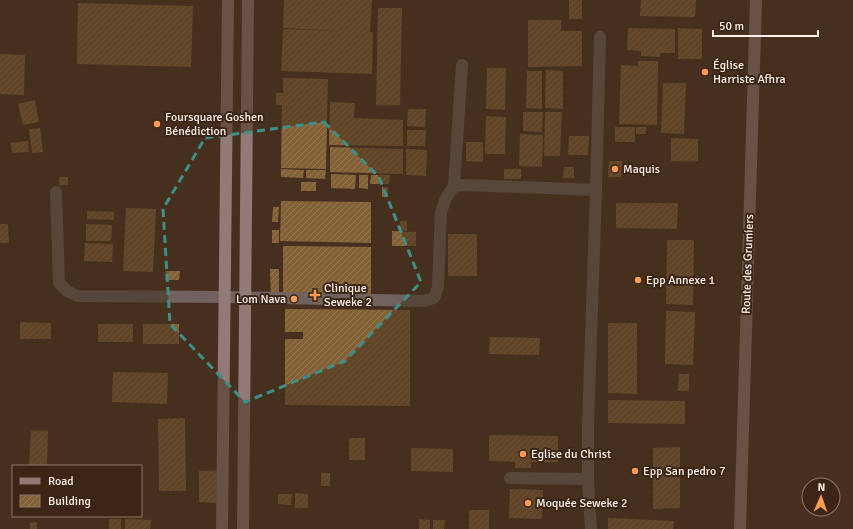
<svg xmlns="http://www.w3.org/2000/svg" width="853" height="529" font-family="Signika,sans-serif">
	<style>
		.building { fill: url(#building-hatch) }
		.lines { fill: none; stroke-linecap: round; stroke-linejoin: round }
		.street { stroke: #716260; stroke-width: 12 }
		.secondary { stroke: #927a78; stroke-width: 12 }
		.marked { fill: none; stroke: #3f8f87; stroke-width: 3; stroke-dasharray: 8 5; stroke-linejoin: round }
		.poi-dot { fill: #fd9d54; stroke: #3c2515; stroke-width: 1.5 }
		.labels { text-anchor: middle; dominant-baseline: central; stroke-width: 4; stroke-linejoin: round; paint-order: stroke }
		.poi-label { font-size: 12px; fill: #fef1e9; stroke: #3c2515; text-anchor: start }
		.street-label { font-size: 12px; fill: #fef1e9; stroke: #3c2515 }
	</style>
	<defs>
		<pattern id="building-hatch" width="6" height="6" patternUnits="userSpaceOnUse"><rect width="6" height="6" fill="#836136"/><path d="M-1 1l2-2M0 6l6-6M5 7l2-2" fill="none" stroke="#967853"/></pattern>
	</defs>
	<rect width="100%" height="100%" fill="#462f1e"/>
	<g class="building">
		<path d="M284,0h88l-2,32h3l-1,42 -91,-3 2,-42 60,2 -60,-3z"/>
		<rect x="569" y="0" width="13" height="19"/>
		<path d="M641,0h55l-1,17 -55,-1z"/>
		<path d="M78,3l115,3 -2,61 -114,-3z"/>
		<path d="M378,8h24l-2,97h-24z"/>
		<path d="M528,20h33v11h21v35l-54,1z"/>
		<path d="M628,28l47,1v24h-15v4l-19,-1v-5l-14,-1z"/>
		<path d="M678,28l24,1v30h-24z"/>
		<path d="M0,54l25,1 -1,40 -24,-1z"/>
		<path d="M638,61h20l-1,64 -38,-1 2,-59 17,1z"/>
		<path d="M487,68h19l-1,42 -19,-1z"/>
		<path d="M546,70l17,1v38l-18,-1z"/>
		<path d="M527,71h15v38l-16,-1z"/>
		<path d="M283,78l45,1 -2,90 -45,-1 1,-63h-6v-12h7z"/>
		<path d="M663,83h23l-2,51 -23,-1z"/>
		<path d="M35,100l4,22 -16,3 -5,-21z"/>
		<path d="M330,102l25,1 -1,15 49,2v26l-74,-1z"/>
		<path d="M408,109h18l-1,18 -18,-1z"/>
		<path d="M523,112h20l-1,20 -19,-1z"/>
		<path d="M545,112h17l-2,44h-16z"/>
		<path d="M486,116l20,1 -1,37h-20z"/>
		<rect x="615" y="127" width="20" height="15"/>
		<rect x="636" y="127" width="10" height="7"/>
		<path d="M40,128l3,24 -11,1 -3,-24z"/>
		<path d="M407,130h19l-1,16h-18z"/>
		<path d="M520,134l23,1 -1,32 -23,-1z"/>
		<path d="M569,136h20l-1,19h-20z"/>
		<path d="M671,138l27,1v22h-27z"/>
		<path d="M28,141l1,11 -17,1 -1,-10z"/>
		<path d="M466,142h17v20l-17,-1z"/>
		<path d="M330,147l73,2v25l-73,-2z"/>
		<path d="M406,149l21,1 -1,26 -20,-1z"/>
		<path d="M609,161h13l-1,16h-13z"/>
		<path d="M564,167h10v11h-11z"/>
		<path d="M281,169l23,1 -1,8 -22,-1z"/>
		<rect x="504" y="169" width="17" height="10"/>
		<path d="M306,170h20l-1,9 -19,-1z"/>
		<path d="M331,174l25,1 -1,14 -24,-1z"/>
		<path d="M359,175h9v14l-9,-1z"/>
		<path d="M371,175h19l-1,9h-19z"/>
		<rect x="59" y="177" width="9" height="8"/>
		<rect x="301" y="182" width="15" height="9"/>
		<rect x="382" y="187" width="6" height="10"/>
		<path d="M281,201l90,1v41l-91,-2z"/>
		<path d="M616,203h62l-1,26 -61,-1z"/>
		<path d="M273,207h6l-1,15h-6z"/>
		<path d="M126,208l30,1 -3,63 -30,-1z"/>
		<path d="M87,211l27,1v8l-27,-1z"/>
		<rect x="400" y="221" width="7" height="10"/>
		<path d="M0,224h8l1,19h-9z"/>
		<path d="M86,224l26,1 -1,16h-25z"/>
		<rect x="272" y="230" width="7" height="13"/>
		<path d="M392,231l24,1v14h-24z"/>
		<rect x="448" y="234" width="29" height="42"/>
		<path d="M667,240h27l-1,65 -27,-1z"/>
		<path d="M85,243l28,1 -1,18 -28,-1z"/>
		<path d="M283,246l88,1v50l-88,-1z"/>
		<path d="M270,269h9v27h-8z"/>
		<path d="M165,271h15l-1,9h-14z"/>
		<path d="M285,309l125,1v96l-125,-1v-66h18v-7h-18z"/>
		<path d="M666,311l29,1 -2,53 -28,-1z"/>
		<path d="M20,322l31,1v16h-31z"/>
		<path d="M608,323h29v71l-29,-1z"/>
		<rect x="98" y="324" width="35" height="18"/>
		<rect x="143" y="324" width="36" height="20"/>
		<path d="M490,337l50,1 -1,17 -50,-1z"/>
		<path d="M113,372l55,1 -1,31 -55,-2z"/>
		<path d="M679,374h10v17h-11z"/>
		<path d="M608,400l77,1v23l-77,-1z"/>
		<path d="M185,418l1,73h-27l-1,-72z"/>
		<path d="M31,431h17l-1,35h-18z"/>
		<path d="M489,435l69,1v26h-27v6h-16v-6l-26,-1z"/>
		<rect x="349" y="438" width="16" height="22"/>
		<path d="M680,447v61l-27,1v-61z"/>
		<path d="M411,448l42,1v23l-42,-1z"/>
		<path d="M199,471h20v32l-20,-1z"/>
		<rect x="321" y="473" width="9" height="13"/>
		<path d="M510,489l33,1 -1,29 -33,-1z"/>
		<path d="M295,493l13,1v14h-13z"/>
		<path d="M278,494h14l-1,11 -13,-1z"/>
		<rect x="469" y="510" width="20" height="19"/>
		<path d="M608,518l66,3 -1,8h-65z"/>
		<rect x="109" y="519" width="12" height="10"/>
		<path d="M125,519l26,1 -1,9h-25z"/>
		<path d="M419,519l11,1v9h-11z"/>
		<path d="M433,520h12l-1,9h-11z"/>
		<path d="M37,522v7h-7v-6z"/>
	</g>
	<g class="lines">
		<g class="street">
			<path d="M454,186l12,-1 130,5"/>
			<path d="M56,192l3,91 8,8 10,5 148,1 198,4 11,-3 4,-11 3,-75 5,-14 8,-12 8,-121"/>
			<path d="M510,478l78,1"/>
			<path d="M591,529l-3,-50v-54l8,-235 4,-153"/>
		</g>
		<g class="secondary">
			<path d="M222,529l6,-529"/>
			<path d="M243,529l5,-529"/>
			<path d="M740,529l16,-529"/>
		</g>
	</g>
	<path d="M0 0H853V529H0ZM324,122l55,55 42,105 -76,79 -100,41 -75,-78 -7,-115 42,-71z" fill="#462f1e" fill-opacity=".55" fill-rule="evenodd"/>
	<path class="marked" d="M324,122l55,55 42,105 -76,79 -100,41 -75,-78 -7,-115 42,-71z"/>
	<g class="poi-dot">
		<circle cx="705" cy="72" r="4"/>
		<circle cx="157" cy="124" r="4"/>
		<circle cx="615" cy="169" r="4"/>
		<circle cx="638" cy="280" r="4"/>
		<path d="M313 289h4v4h4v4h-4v4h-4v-4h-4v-4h4z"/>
		<circle cx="294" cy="299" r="4"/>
		<circle cx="523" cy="454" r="4"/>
		<circle cx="635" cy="471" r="4"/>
		<circle cx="528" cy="503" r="4"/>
	</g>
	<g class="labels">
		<g class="poi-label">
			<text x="713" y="65">Église<tspan x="713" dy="14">Harriste Afhra</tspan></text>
			<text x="165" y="117">Foursquare Goshen<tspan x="165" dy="14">Bénédiction</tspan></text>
			<text x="623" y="169">Maquis</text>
			<text x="646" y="280">Epp Annexe 1</text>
			<text x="324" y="288">Clinique<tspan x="324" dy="14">Seweke 2</tspan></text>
			<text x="286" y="299" text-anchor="end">Lom Nava</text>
			<text x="531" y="454">Eglise du Christ</text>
			<text x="643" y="471">Epp San pedro 7</text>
			<text x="536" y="503">Moquée Seweke 2</text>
		</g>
		<g class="street-label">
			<text transform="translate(748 264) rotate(-88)">Route des Grumiers</text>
		</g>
	</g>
	<rect x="12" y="465" width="130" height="52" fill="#3c2515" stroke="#8a776a"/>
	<rect x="20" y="478" width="20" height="6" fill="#927a78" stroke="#8a776a"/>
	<text x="48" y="485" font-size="12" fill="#fef1e9">Road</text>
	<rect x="20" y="495" width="20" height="12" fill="url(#building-hatch)" stroke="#8a776a"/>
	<text x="48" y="505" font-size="12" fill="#fef1e9">Building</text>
	<g transform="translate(821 497) rotate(2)"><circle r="19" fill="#3c2515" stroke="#8a776a"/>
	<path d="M0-3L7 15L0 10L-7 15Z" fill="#fd9d54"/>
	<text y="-6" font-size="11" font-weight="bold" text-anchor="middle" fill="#fef1e9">N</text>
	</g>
	<path d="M713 30v6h105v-6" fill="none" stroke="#fef1e9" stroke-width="2"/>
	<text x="719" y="30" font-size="12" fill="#fef1e9" stroke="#3c2515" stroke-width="3" paint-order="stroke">50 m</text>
</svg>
